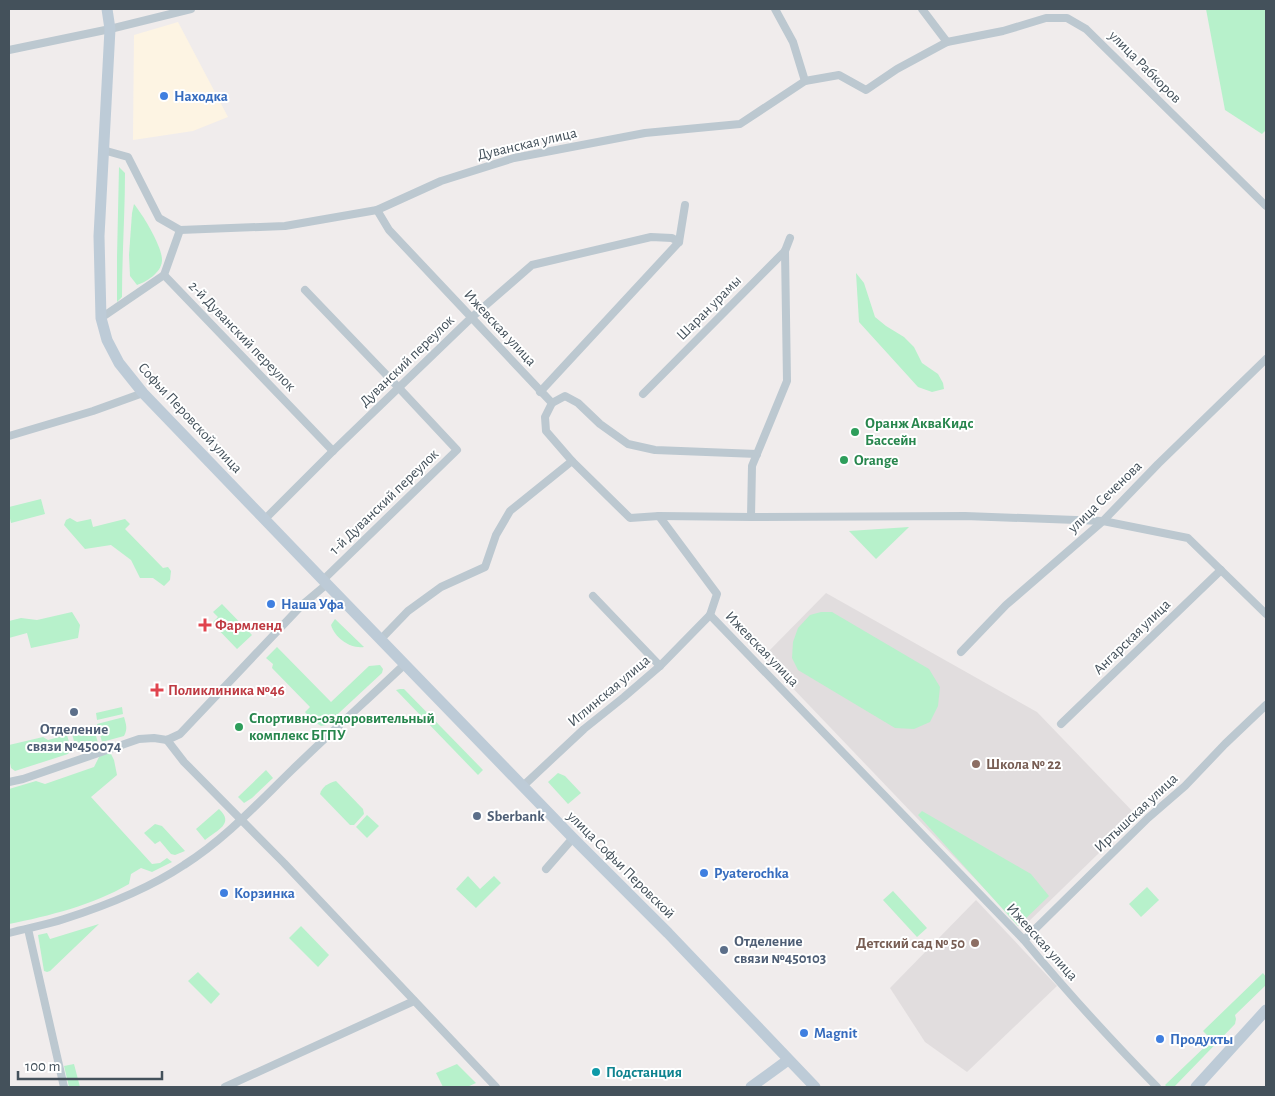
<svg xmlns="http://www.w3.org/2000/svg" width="1275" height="1096" font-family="'Alegreya Sans',sans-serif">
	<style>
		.commercial { fill: #fdf4e3 }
		.education { fill: #e1ddde }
		.green { fill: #b7f1cb }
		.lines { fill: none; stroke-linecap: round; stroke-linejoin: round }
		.street { stroke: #bcc8d0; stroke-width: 8 }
		.secondary { stroke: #bdcbd7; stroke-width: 11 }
		.shop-dot { fill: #3f7fe0; stroke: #fff; stroke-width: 2 }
		.leisure-dot { fill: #2e9e5b; stroke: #fff; stroke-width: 2 }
		.health-dot { fill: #e0444e; stroke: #fff; stroke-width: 2 }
		.service-dot { fill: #5c6f8a; stroke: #fff; stroke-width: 2 }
		.education-dot { fill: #8d6e63; stroke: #fff; stroke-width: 2 }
		.culture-dot { fill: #0f9aa8; stroke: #fff; stroke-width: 2 }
		.labels { text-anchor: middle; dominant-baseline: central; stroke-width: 4; stroke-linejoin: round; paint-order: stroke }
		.street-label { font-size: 15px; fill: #44515b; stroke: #fff }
		.shop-label { font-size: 15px; font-weight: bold; fill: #366cbe; stroke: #fff; text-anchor: start }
		.leisure-label { font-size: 15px; font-weight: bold; fill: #27864d; stroke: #fff; text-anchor: start }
		.health-label { font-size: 15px; font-weight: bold; fill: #be3a42; stroke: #fff; text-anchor: start }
		.service-label { font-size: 15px; font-weight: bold; fill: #4e5e75; stroke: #fff; text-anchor: start }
		.education-label { font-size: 15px; font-weight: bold; fill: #785e54; stroke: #fff; text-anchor: start }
		.culture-label { font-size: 15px; font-weight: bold; fill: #0d838f; stroke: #fff; text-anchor: start }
	</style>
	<rect width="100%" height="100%" fill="#f0ecec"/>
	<path class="commercial" d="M178,22l50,95 -35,14 -60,9 1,-105z"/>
	<g class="education">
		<path d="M826,593l211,119 100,104 -115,112 -259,-271z"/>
		<path d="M976,900l81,86 -90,86 -42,-30 -35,-54z"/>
	</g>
	<g class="green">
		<path d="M1206,9h60v121l-4,4 -37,-24z"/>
		<path d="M119,167l6,6c0,41 -3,82 -3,124l-5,5v-45z"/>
		<path d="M134,204c9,11 29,44 28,57 -1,12 -16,21 -25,24l-7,-9 -1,-21 3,-42z"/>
		<path d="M856,273l8,10 11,34 11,9 18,11 10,10 8,16 16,11 5,9 1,6 -12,3 -14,-5 -59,-65z"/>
		<path d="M41,499l4,15 -34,9 -2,-9v-7z"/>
		<path d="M70,518l7,4 14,-3 2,8 32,-8 5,5 -5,5 38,39 5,-1 3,4 -1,9 -6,6 -11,-8h-13l-9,-18 -20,-15 -26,4 -21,-24 2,-5z"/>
		<path d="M909,527l-33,32 -27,-28z"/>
		<path d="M222,604l30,31 -15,14 -25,-26 6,-6 -5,-5z"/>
		<path d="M72,612l8,13 -2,13 -47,10 -4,-15 -18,5v-17l12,-3 16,2z"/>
		<path d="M821,612h11l97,57 11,18 -2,19 -8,16 -16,7 -19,-1 -97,-58 -6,-12 1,-16 5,-14 12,-13z"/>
		<path d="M335,619l29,28c-14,2 -29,-9 -33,-22z"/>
		<path d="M277,647l54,55 38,-36 11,-1 3,4 -1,4 -56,52 -5,1 -9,-6 -7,-8 5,-5 -38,-39 1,-4 -7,-6z"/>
		<path d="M400,689h4l79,81 -5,5 -82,-85z"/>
		<path d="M122,707l1,7 -26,6 -1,-7z"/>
		<path d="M124,717c2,7 4,12 0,19l-22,6 -5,-18z"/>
		<path d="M93,725l5,18 -22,6 -5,-19z"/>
		<path d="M67,735l4,14 -3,5 -53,17 -4,-3 -2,-10v-13l34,-8 5,3z"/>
		<path d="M110,752l4,8 3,15 -26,22 61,67 8,-1 7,-5 5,4 -20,10 -11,-4 -10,6 -2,10c-36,21 -80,32 -120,40v-135l27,-8 9,3 49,-17 6,-12z"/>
		<path d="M266,770l7,8 -21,20 -8,5 -6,-6z"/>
		<path d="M558,773l7,3 16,17 -13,11 -20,-22z"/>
		<path d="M336,781l27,28 1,5 -10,11h-4l-30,-31c2,-8 9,-11 16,-13z"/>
		<path d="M219,809c16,15 -2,21 -14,31l-9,-11z"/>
		<path d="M922,811l109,63 18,22 -31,30 -100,-111z"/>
		<path d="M367,815l12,11 -12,12 -11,-11z"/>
		<path d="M155,824l7,2 23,25 -10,4 -4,-1 -11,-13 -5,3 -11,-11z"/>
		<path d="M468,876l12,13 14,-13 7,7 -25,25 -20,-19z"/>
		<path d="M1147,887l12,13 -18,17 -12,-13z"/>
		<path d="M893,891l34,37 -10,9 -34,-37z"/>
		<path d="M99,924l-49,47 -3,1 -3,-1 -6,-36 9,-2 3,6z"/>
		<path d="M301,926l28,29 -11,12 -29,-29z"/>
		<path d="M198,972l22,22 -9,10 -23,-23z"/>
		<path d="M1263,973l3,4v8l-31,30 1,4 -1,5 -61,63h-7l-2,-2 47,-45 -9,-9z"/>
		<path d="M74,1064l6,23h-11l-5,-21z"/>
		<path d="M457,1064l19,19 -9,4h-24l-7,-14z"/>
	</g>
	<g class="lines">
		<g class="street">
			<path d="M775,9l18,33 12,39"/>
			<path d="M922,9l25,33"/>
			<path d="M9,50l101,-21 81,-20"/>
			<path d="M103,150l25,7 31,61 21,12 105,-4 92,-16 64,-29 73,-23 131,-25 95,-9 65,-43 34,-6 27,15 31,-21 50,-27 56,-11 43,-13h21l19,11 180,177"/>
			<path d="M377,210l12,20 163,173 -7,14 1,14 26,30 58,57 29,-2 58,78 -7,21 -50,51 -36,31 -40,32 -61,57"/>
			<path d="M180,230l-16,45 169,176"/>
			<path d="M679,242l6,-37"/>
			<path d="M305,290l94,98 58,62 -134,130"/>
			<path d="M101,318l63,-43"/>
			<path d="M643,394l142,-143 5,-13"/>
			<path d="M552,403l13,-7 13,7 22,21 28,20 27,6 102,4"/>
			<path d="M9,436l84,-25 50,-18"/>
			<path d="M659,516l92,1 214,-1 138,5 85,17 78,76"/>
			<path d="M751,517l1,-51 35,-85 -2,-130"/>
			<path d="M265,519l68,-68 138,-133 61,-53 119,-28 21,1 7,4 -139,150"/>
			<path d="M593,596l67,70"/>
			<path d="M710,615l314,325c42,51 87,100 133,147"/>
			<path d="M381,639l27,-28 33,-24 44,-20 11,-32 14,-24 62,-50"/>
			<path d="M961,652l45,-47 97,-84 55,-57 108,-105"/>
			<path d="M1061,724l160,-154"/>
			<path d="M167,740l17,22 100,101 212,224"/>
			<path d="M9,782l14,-3 116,-40 15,-1 13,2 13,-6 122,-129 25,-21"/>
			<path d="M546,869l27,-31"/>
			<path d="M28,929l36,158"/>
			<path d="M9,933c18,-5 37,-8 55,-14 41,-13 84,-30 120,-54 41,-26 73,-61 108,-95 37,-36 75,-70 113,-106"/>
			<path d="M1024,940l124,-122 37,-32 40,-42 41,-39"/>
			<path d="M225,1087l189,-86"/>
		</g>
		<g class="secondary">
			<path d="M107,9l3,20 -11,207 2,82 6,22 12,23 24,30 180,187 250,258 95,95 147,154"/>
			<path d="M751,1087l37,-27"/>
			<path d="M1196,1087l70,-77"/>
		</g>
	</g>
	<g class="shop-dot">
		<circle cx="164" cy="96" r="5"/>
		<circle cx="271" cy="604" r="5"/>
		<circle cx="704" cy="873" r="5"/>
		<circle cx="224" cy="893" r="5"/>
		<circle cx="804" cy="1033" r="5"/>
		<circle cx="1160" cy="1039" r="5"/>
	</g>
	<g class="leisure-dot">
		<circle cx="855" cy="432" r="5"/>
		<circle cx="844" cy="460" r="5"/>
		<circle cx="239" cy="727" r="5"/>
	</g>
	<g class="health-dot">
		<path d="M202.5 617.5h5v5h5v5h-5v5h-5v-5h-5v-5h5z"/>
		<path d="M154.5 682.5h5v5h5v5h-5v5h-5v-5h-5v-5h5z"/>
	</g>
	<g class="service-dot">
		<circle cx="74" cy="712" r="5"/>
		<circle cx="477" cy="816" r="5"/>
		<circle cx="724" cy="950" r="5"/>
	</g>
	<g class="education-dot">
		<circle cx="976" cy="764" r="5"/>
		<circle cx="975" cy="943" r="5"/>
	</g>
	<circle class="culture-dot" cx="596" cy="1072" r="5"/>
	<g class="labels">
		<g class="street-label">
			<text transform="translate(1145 67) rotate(45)">улица Рабкоров</text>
			<text transform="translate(527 144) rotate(-13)">Дуванская улица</text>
			<text transform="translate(709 308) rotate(-45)">Шаран урамы</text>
			<text transform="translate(500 328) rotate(47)">Ижевская улица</text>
			<text transform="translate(242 336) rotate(46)">2-й Дуванский переулок</text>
			<text transform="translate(407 361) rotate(-44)">Дуванский переулок</text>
			<text transform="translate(190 418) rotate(47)">Софьи Перовской улица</text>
			<text transform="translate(1105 497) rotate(-44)">улица Сеченова</text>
			<text transform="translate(384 502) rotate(-44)">1-й Дуванский переулок</text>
			<text transform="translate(1132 637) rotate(-44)">Ангарская улица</text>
			<text transform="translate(762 649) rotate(46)">Ижевская улица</text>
			<text transform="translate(609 691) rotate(-40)">Иглинская улица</text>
			<text transform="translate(1136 813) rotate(-43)">Иртышская улица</text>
			<text transform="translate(621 865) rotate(45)">улица Софьи Перовской</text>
			<text transform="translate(1042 942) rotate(48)">Ижевская улица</text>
		</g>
		<g class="shop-label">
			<text x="174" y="96">Находка</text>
			<text x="281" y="604">Наша Уфа</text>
			<text x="714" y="873">Pyaterochka</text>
			<text x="234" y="893">Корзинка</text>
			<text x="814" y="1033">Magnit</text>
			<text x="1170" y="1039">Продукты</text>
		</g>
		<g class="leisure-label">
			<text x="865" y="423">Оранж АкваКидс<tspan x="865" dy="17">Бассейн</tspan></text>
			<text x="854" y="460">Orange</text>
			<text x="249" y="718">Спортивно-оздоровительный<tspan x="249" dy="17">комплекс БГПУ</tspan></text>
		</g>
		<g class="health-label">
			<text x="215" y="625">Фармленд</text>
			<text x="168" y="690">Поликлиника №46</text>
		</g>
		<g class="service-label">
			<text x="74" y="729" text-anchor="middle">Отделение<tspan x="74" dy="17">связи №450074</tspan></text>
			<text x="487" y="816">Sberbank</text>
			<text x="734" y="941">Отделение<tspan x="734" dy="17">связи №450103</tspan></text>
		</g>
		<g class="education-label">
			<text x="986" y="764">Школа № 22</text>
			<text x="965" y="943" text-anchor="end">Детский сад № 50</text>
		</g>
		<g class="culture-label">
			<text x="606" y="1072">Подстанция</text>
		</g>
	</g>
	<rect width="1275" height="1096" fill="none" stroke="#44515b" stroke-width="20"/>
	<path d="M18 1071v8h144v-8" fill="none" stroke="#44515b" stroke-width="2.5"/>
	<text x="25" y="1071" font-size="15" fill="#44515b" stroke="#ffffff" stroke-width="4" paint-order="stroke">100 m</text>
</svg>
